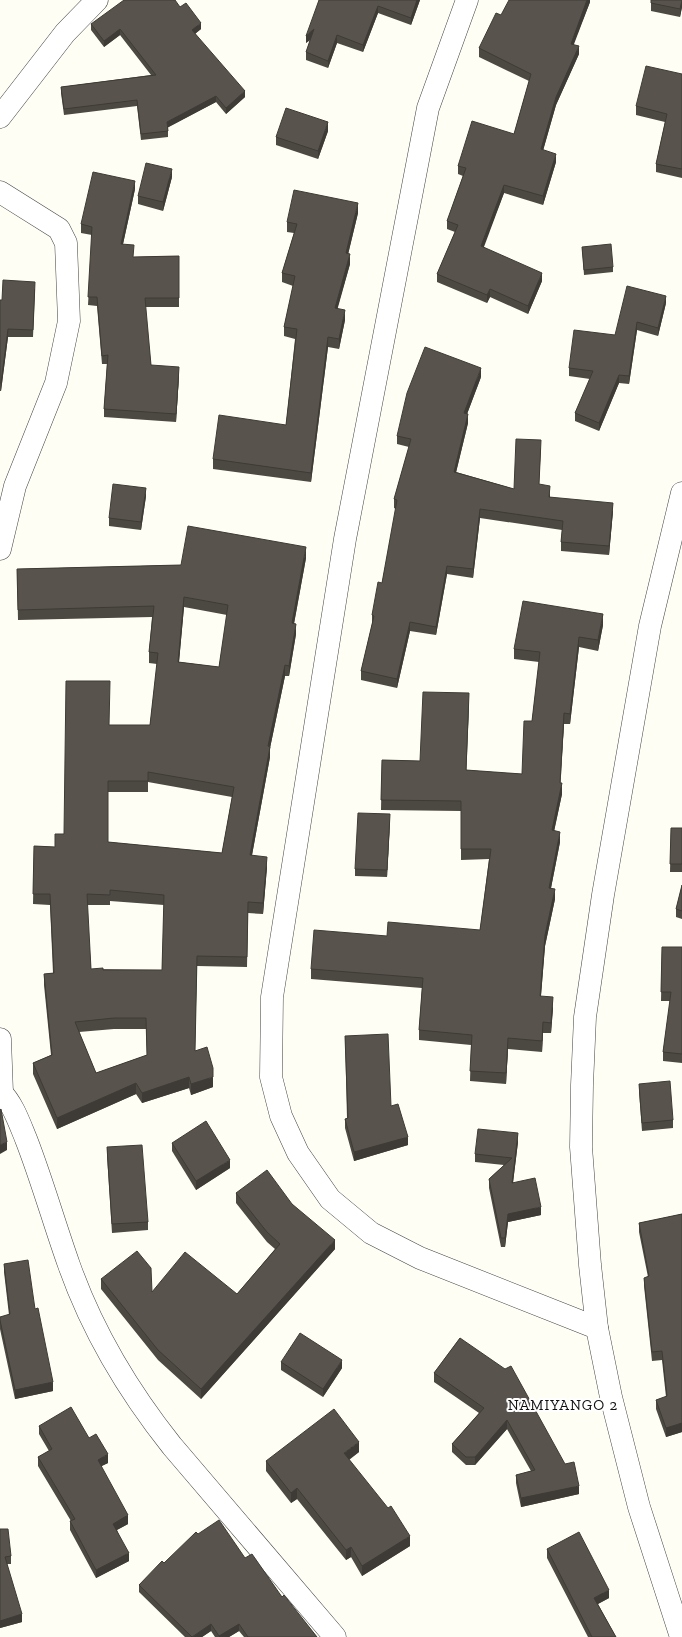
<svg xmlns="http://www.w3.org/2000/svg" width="682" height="1637" font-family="'Zilla Slab',serif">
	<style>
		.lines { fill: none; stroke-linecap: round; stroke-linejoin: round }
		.minor-casing { stroke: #434343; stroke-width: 23 }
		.minor { stroke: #fff; stroke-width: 22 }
		.wall { fill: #4c4842; fill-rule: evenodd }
		.shaded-wall { fill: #3e3b36 }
		.building { fill: #58544d; stroke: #3e3b36; fill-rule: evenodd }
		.labels { text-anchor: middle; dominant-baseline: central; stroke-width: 4; stroke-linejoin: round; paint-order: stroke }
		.quarter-label { font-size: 15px; letter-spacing: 1px; fill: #101010; stroke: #fff }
	</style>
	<rect width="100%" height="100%" fill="#fefef4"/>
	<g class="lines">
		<defs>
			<g id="minor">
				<path d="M467,0l-39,108 -83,431 -73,458 -1,80 10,39 17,37 32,46 41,34 49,25 177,70"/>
				<path d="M0,117l65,-84 32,-33"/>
				<path d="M0,192l59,37 7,14 3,78 -13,62 -41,103 -15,63"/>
				<path d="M0,1039l2,54"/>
				<path d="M0,1091c13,13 19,31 26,48 16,41 28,84 43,126 23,65 60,127 103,181l163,191"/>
				<path d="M681,1637l-42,-130 -28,-110 -14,-69 -7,-63 -9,-118 1,-62 3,-68 18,-122 47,-269 32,-133"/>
			</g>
		</defs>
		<use href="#minor" class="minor-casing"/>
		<use href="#minor" class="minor"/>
	</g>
	<g class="wall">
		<path d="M319,0h101l-9,25 -33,-12 -15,39 -26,-9 -9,25 -22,-8v-8l4,-12 -4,3z"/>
		<path d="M590,0v2l-17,43 6,9 -23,51 -13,45 13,12 -13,43 -39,-12 -21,54 59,34 -14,33 -38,-17 -3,6 -50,-21v-8l18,-42 -8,-3v-8l16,-45 -5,-2v-8l56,-32 15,-53 -50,-24v-9l22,-33z"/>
		<path d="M682,0v7l-2,10 -29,-6v-8z"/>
		<path d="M180,7l21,22 -6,5 50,63 -19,17 -10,-12 -48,25v10l-27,3 -4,-34 -73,9 -3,-22v-6l90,-12 -31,-40 -16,12 -13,-17v-6z"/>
		<path d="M682,74v104l-26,-6v-8l9,-42 -29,-7v-9z"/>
		<path d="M328,131l-10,28 -42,-14v-8z"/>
		<path d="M172,177l-9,34 -25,-7v-8z"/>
		<path d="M135,189l-12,55 10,13 46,-1v51h-34l6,58 28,11 -3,46 -72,-5v-8l3,-45h-5l-5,-58 -9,-1 4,-70 -11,-2v-9z"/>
		<path d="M358,213l-10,41 2,10 -13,45 8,11 -6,29 -11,-2 -17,135 -98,-13v-10l73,-34 9,-86 -11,-3v-9l9,-41 -11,-4v-9l12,-40 -7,-1v-10z"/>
		<path d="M582,247l31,20v5l-29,3z"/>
		<path d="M35,289l-2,48h-25l-7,54h-1v-91h2z"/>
		<path d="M666,303l-8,33 -21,-6 -8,54 -10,-1 -20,48 -24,-10v-8l15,-34 -21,-3v-8l46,-33z"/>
		<path d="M481,377l-14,37 1,9 -12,49 58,17 27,-41 -2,36 11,11v2l63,14 -4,44 -48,-4v-9l1,-12 -82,-12 -7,60 -26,-4 -11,61 -26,-4 -13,57 -36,-8v-9l11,-47v-9l10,-32 14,-74 -2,-1v-9l15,-52 -12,-3v-8z"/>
		<path d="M146,496l-5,34 -32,-4v-8z"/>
		<path d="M306,558l-12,66 2,10 -7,42h-4l-15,72v9l-18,98 15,12 -4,47 -15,-1 -1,54 -50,-1 -2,84 18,37 -22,8 -2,-7 -47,15 -6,-9 -79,35 -24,-55v-11l18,-8 -7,-70v-11l9,-1 -3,-68 -17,-1 1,-58 21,1 9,-13 45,-109h41l7,-61 -8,-1v-11l3,-35 -134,3 -1,-51 164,-4zM184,607l43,8 -8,52 -40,-5zM148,782l84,15 -10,56 -114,-11v-50h40zM110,901l54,4 -2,65 -71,-1 -4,-64h23zM114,1029h32l1,26 -51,18 -17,-41z"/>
		<path d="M603,625l-5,26 -19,-4 -9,77h-6l-4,59 2,11 -8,37 6,11 -9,46 4,11 -10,47 -4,50 12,12 -2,25h-8l-1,19 -34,-3 -2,35 -36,-3 1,-36 -52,-5v-10l3,-42 -111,-9v-10l76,-33 93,-6 9,-71 -28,1v-49l-80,-1 1,-50 38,1 49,-57 -3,66 56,4 10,-53 7,-59 -25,-3v-10z"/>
		<path d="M390,821l-3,56 -32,-1v-7z"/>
		<path d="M671,828h11v44h-12z"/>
		<path d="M682,885v34l-6,-2v-8z"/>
		<path d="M662,947h20v116l-19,-2v-9l7,-51h-9z"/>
		<path d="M345,1036l46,70 17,39 -54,16 -9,-33v-9h2z"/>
		<path d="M639,1084l34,36v8l-31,3 -3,-39z"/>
		<path d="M518,1142l-5,40 28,33 -33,7 -3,25h-4l-12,-59v-9l15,-14 -29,-3v-8z"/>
		<path d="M172,1143l58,25 -34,22 -24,-39z"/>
		<path d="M107,1147l41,75v8l-36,3 -5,-77z"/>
		<path d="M236,1193l56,11 43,45 -134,150 -43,-39 -57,-71v-10l51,13 85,2 38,-45 -8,-7 -31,-39z"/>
		<path d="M682,1214v218l-16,5 -10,-28v-9l10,-3 -4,-37 -10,1 -8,-75v-8l4,-1 -9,-45v-9z"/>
		<path d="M4,1264l49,127 -38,8 -15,-70v-12l9,-2 -5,-43z"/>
		<path d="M460,1338l119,156 -58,13 -5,-24v-8l15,-4 -24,-42 -32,36h-9l-14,-13v-8l27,-31 -45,-31v-9z"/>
		<path d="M281,1362l61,6 -19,29 -42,-27z"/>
		<path d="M39,1426l50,12 19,25 -7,3 27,58 -11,6 12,31 -33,17 -26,-48v-9h1l-33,-55v-9l11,-6 -10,-17z"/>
		<path d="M359,1452l-10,8 61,86 -48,30 -11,-19 -5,3 -49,-61 -6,4 -25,-32v-10z"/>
		<path d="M0,1529l11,27v8h-4l15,58 -22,6z"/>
		<path d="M198,1534l47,24 37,39 35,40h-73l-5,-6 -10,6h-14l-4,-6 -9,6h-17l-46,-45v-7z"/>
		<path d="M547,1549l62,49 -11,6 18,33h-28l-41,-79z"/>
	</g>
	<g class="shaded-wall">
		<path d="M417,0h3l-9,25v-7z"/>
		<path d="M587,0h3v2l-19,50v-8z"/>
		<path d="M682,0v7l-2,10v-8z"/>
		<path d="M378,6v7l-15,39v-7z"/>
		<path d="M201,23v6l-9,7v-6z"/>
		<path d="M120,29v6l-16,12v-6z"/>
		<path d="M314,29v8l-8,6v-7z"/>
		<path d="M337,35v8l-9,25v-7z"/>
		<path d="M579,46v8l-23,51 -15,53v-9l15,-52z"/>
		<path d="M245,91v6l-19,17v-6z"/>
		<path d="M216,96v6l-49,26v-6z"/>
		<path d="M328,122v9l-10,28v-8z"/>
		<path d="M556,154v8l-13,43v-9z"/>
		<path d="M172,169v8l-9,34v-9z"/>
		<path d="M135,181v8l-14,64v-9z"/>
		<path d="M504,185v8l-23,62v-9z"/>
		<path d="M358,203v10l-12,50v-10z"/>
		<path d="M350,254v10l-15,54v-10z"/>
		<path d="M542,273v8l-14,33v-8z"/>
		<path d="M490,289v8l-3,6v-8z"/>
		<path d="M666,296v7l-8,33v-8z"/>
		<path d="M345,310v10l-6,29v-10z"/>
		<path d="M637,322v8l-8,54v-8z"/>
		<path d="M8,329v8l-7,54v-8z"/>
		<path d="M328,337v10l-17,135v-9z"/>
		<path d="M179,367v9l-3,46v-8z"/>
		<path d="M481,368v9l-17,45v-9z"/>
		<path d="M619,375v8l-20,48v-8z"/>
		<path d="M468,414v9l-14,58v-9z"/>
		<path d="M550,486v9l-1,11v-9z"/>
		<path d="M146,488v8l-5,34v-8z"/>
		<path d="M613,503v8l-4,44v-9z"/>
		<path d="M480,509v9l-7,60v-9z"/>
		<path d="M306,547v11l-14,76v-11z"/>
		<path d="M447,566v8l-11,61v-8z"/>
		<path d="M184,597v10l-6,66v-11z"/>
		<path d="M603,614v11l-5,26v-11z"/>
		<path d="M410,622v9l-13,57v-9z"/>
		<path d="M296,624v10l-7,42v-10z"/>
		<path d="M579,637v10l-9,77v-10z"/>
		<path d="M285,665v11l-15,72v9l-20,109v-11l18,-109z"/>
		<path d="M469,693v11l-3,77v-11z"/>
		<path d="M564,713v11l-4,69v-10z"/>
		<path d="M562,783v11l-10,47v-11z"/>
		<path d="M390,814v7l-3,56v-7z"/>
		<path d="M560,832v10l-11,56v-10z"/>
		<path d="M267,857v10l-4,47v-11z"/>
		<path d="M555,889v10l-10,47 -5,61v-11l5,-61z"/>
		<path d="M553,997v11l-2,25v-10z"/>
		<path d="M543,1022v11l-1,19v-11z"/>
		<path d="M508,1038v11l-2,35v-11z"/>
		<path d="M189,1077v11l-47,15v-10z"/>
		<path d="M213,1077v10l-22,8v-11z"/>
		<path d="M136,1083v11l-79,35v-11z"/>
		<path d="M518,1133v9l-6,49v-8z"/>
		<path d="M408,1137v8l-54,16v-9z"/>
		<path d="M7,1142v8l-7,4v-9z"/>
		<path d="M230,1160v8l-34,22v-9z"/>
		<path d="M541,1207v8l-33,7 -3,25v-9l3,-24z"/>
		<path d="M335,1240v9l-134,150v-10z"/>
		<path d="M342,1360v8l-19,29v-8z"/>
		<path d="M53,1382v9l-38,8v-9z"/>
		<path d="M507,1420v9l-32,36v-8z"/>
		<path d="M682,1423v9l-16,5v-9z"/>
		<path d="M359,1442v10l-15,11v-10z"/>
		<path d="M108,1454v9l-10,5v-8z"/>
		<path d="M579,1486v8l-58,13v-9z"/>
		<path d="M297,1488v11l-6,4v-10z"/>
		<path d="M128,1515v9l-15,8v-8z"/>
		<path d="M410,1536v10l-48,30v-10z"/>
		<path d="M351,1547v10l-5,3v-10z"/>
		<path d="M129,1553v8l-33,17v-8z"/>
		<path d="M609,1590v8l-15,8v-8z"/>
		<path d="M22,1614v8l-22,6v-7z"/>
		<path d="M211,1624v7l-9,6h-9z"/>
		<path d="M239,1624v7l-10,6h-10v-1z"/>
	</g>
	<g class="building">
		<path d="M124,0h51l5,7 6,-4 15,20 -9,7 53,61 -19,17 -10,-12 -49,26 1,9 -27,3 -4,-34 -73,9 -3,-22 95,-12 -36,-46 -16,12 -13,-17z"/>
		<path d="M319,0h98l-6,18 -33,-12 -15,39 -26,-10 -9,26 -22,-9 8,-23 -8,7z"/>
		<path d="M509,0h78l-16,44 8,2 -23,51 -15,52 15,5 -13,42 -39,-11 -23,61 61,27 -14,33 -38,-17 -3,6 -50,-21 21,-49 -11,-4 19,-53 -8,-2 14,-45 42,13 17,-60 -52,-26 17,-35 5,2z"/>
		<path d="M651,0h31l-2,9 -29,-6z"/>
		<path d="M646,66l36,8v95l-26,-5 11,-50 -31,-8z"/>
		<path d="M286,108l42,14 -10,29 -42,-14z"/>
		<path d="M146,163l26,6 -9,33 -25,-6z"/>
		<path d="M93,172l42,9 -14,63 13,1 -1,12 46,-1v42h-34l6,67 28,2 -3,47 -72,-5 4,-54 -6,1 -5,-59h-9l4,-70 -11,-3z"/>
		<path d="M294,190l64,13 -12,50 4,1 -15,54 10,2 -6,29 -11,-2 -17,136 -98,-14 6,-44 67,10 11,-96 -13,-2 11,-51 -13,-3 15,-49 -10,-2z"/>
		<path d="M611,244l2,23 -29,3 -2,-23z"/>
		<path d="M3,280l32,2 -2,48 -25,-1 -7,54h-1v-83h2z"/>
		<path d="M627,286l39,10 -8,32 -21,-6 -8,54 -10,-1 -20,48 -24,-10 18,-42 -24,-3 5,-38 41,5z"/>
		<path d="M425,347l56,21 -17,45 4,1 -14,58 60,17 2,-50 25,1 -2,44 11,2 -1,11 64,6 -4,43 -48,-4 2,-21 -83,-12 -7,60 -26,-3 -11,61 -26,-5 -13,57 -36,-8 13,-55 -2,-1 6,-33 4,1 15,-83 -3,-1 17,-60 -14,-3 10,-43z"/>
		<path d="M113,484l33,4 -5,34 -32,-4z"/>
		<path d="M188,526l118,21 -14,76 4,1 -7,42 -4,-1 -17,81 2,1 -20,108 17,2 -4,46 -15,-1 -1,55 -50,-1 -2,95 12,-4 6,21v9l-22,7 -2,-7 -47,16 -6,-10 -79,35 -24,-55 19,-8 -8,-81 10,-1 -4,-79h-17l1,-48 21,1v-13h9l2,-153h44l-1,44h41l8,-72 -9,-1 5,-46 -136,4 -1,-41 164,-4zM184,597l44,8 -9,62 -41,-5zM148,772l86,15 -12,66 -114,-11v-61h40zM110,890l54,5 -2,75h-59v-2l-12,1 -4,-75 23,1zM114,1018h32l1,37 -51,18 -21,-51z"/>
		<path d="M523,601l80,13 -5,26 -19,-3 -9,77 -6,-1 -4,70h2l-10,47 8,2 -11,56 6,1 -10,46 -5,61 13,1 -2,26 -8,-1 -1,19 -34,-3 -2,35 -36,-2 2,-36 -53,-5 4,-52 -112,-9 3,-39 73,6 1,-14 92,8 11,-81h-30v-48l-80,-1 1,-40 38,1 3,-69 46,1 -3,77 56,4 2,-53h8l8,-69 -26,-3z"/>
		<path d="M358,813l32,1 -3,56 -32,-1z"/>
		<path d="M671,828h11v36h-12z"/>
		<path d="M682,885v26l-6,-2z"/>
		<path d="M662,947h20v107l-19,-2 8,-60h-10z"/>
		<path d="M388,1034l3,72 7,-2 10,33 -54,15 -9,-33 3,-1 -3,-82z"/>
		<path d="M670,1081l3,39 -31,3 -3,-39z"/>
		<path d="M1,1109l6,33 -7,3v-35z"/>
		<path d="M206,1121l24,39 -34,21 -24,-38z"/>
		<path d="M478,1129l40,4 -6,50 23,-5 6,29 -33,7 -3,24h-4l-12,-59 23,-21 -37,-4z"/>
		<path d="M142,1145l6,77 -36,2 -5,-77z"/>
		<path d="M267,1170l25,34 43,36 -134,149 -43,-39 -57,-71 36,-28 14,17 1,24 33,-40 52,42 43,-50 -13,-12 -31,-39z"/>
		<path d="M682,1214v209l-16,5 -10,-28 11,-4 -5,-45 -10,1 -8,-74 5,-2 -10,-53z"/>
		<path d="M28,1260l7,49 3,-1 15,74 -38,8 -15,-70v-3l10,-3 -6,-50z"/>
		<path d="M300,1333l42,27 -19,29 -42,-27z"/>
		<path d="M460,1338l45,31 6,-3 54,98 9,-2 5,24 -58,12 -5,-23 19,-5 -28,-50 -32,37h-9l-14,-13 32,-36 -50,-35z"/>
		<path d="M71,1407l18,31 7,-4 12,20 -10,6 30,55 -15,9 16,29 -33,17 -26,-49 5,-2 -37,-62 14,-8 -13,-23z"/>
		<path d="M334,1409l25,33 -15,11 44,55 3,-2 19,30 -48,30 -11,-19 -5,3 -49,-62 -6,5 -25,-32z"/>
		<path d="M219,1520l26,38 7,-4 30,43 2,-2 33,42h-69l-9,-13 -20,12 -8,-12 -19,13 -53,-52 23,-24 2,2 32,-31 2,2z"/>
		<path d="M0,1529h8l3,27 -6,1 17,57 -22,7z"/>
		<path d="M579,1532l30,58 -15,8 22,39h-24l-45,-88z"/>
	</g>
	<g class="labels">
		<g class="quarter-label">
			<text x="563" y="1405">NAMIYANGO 2</text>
		</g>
	</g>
</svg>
